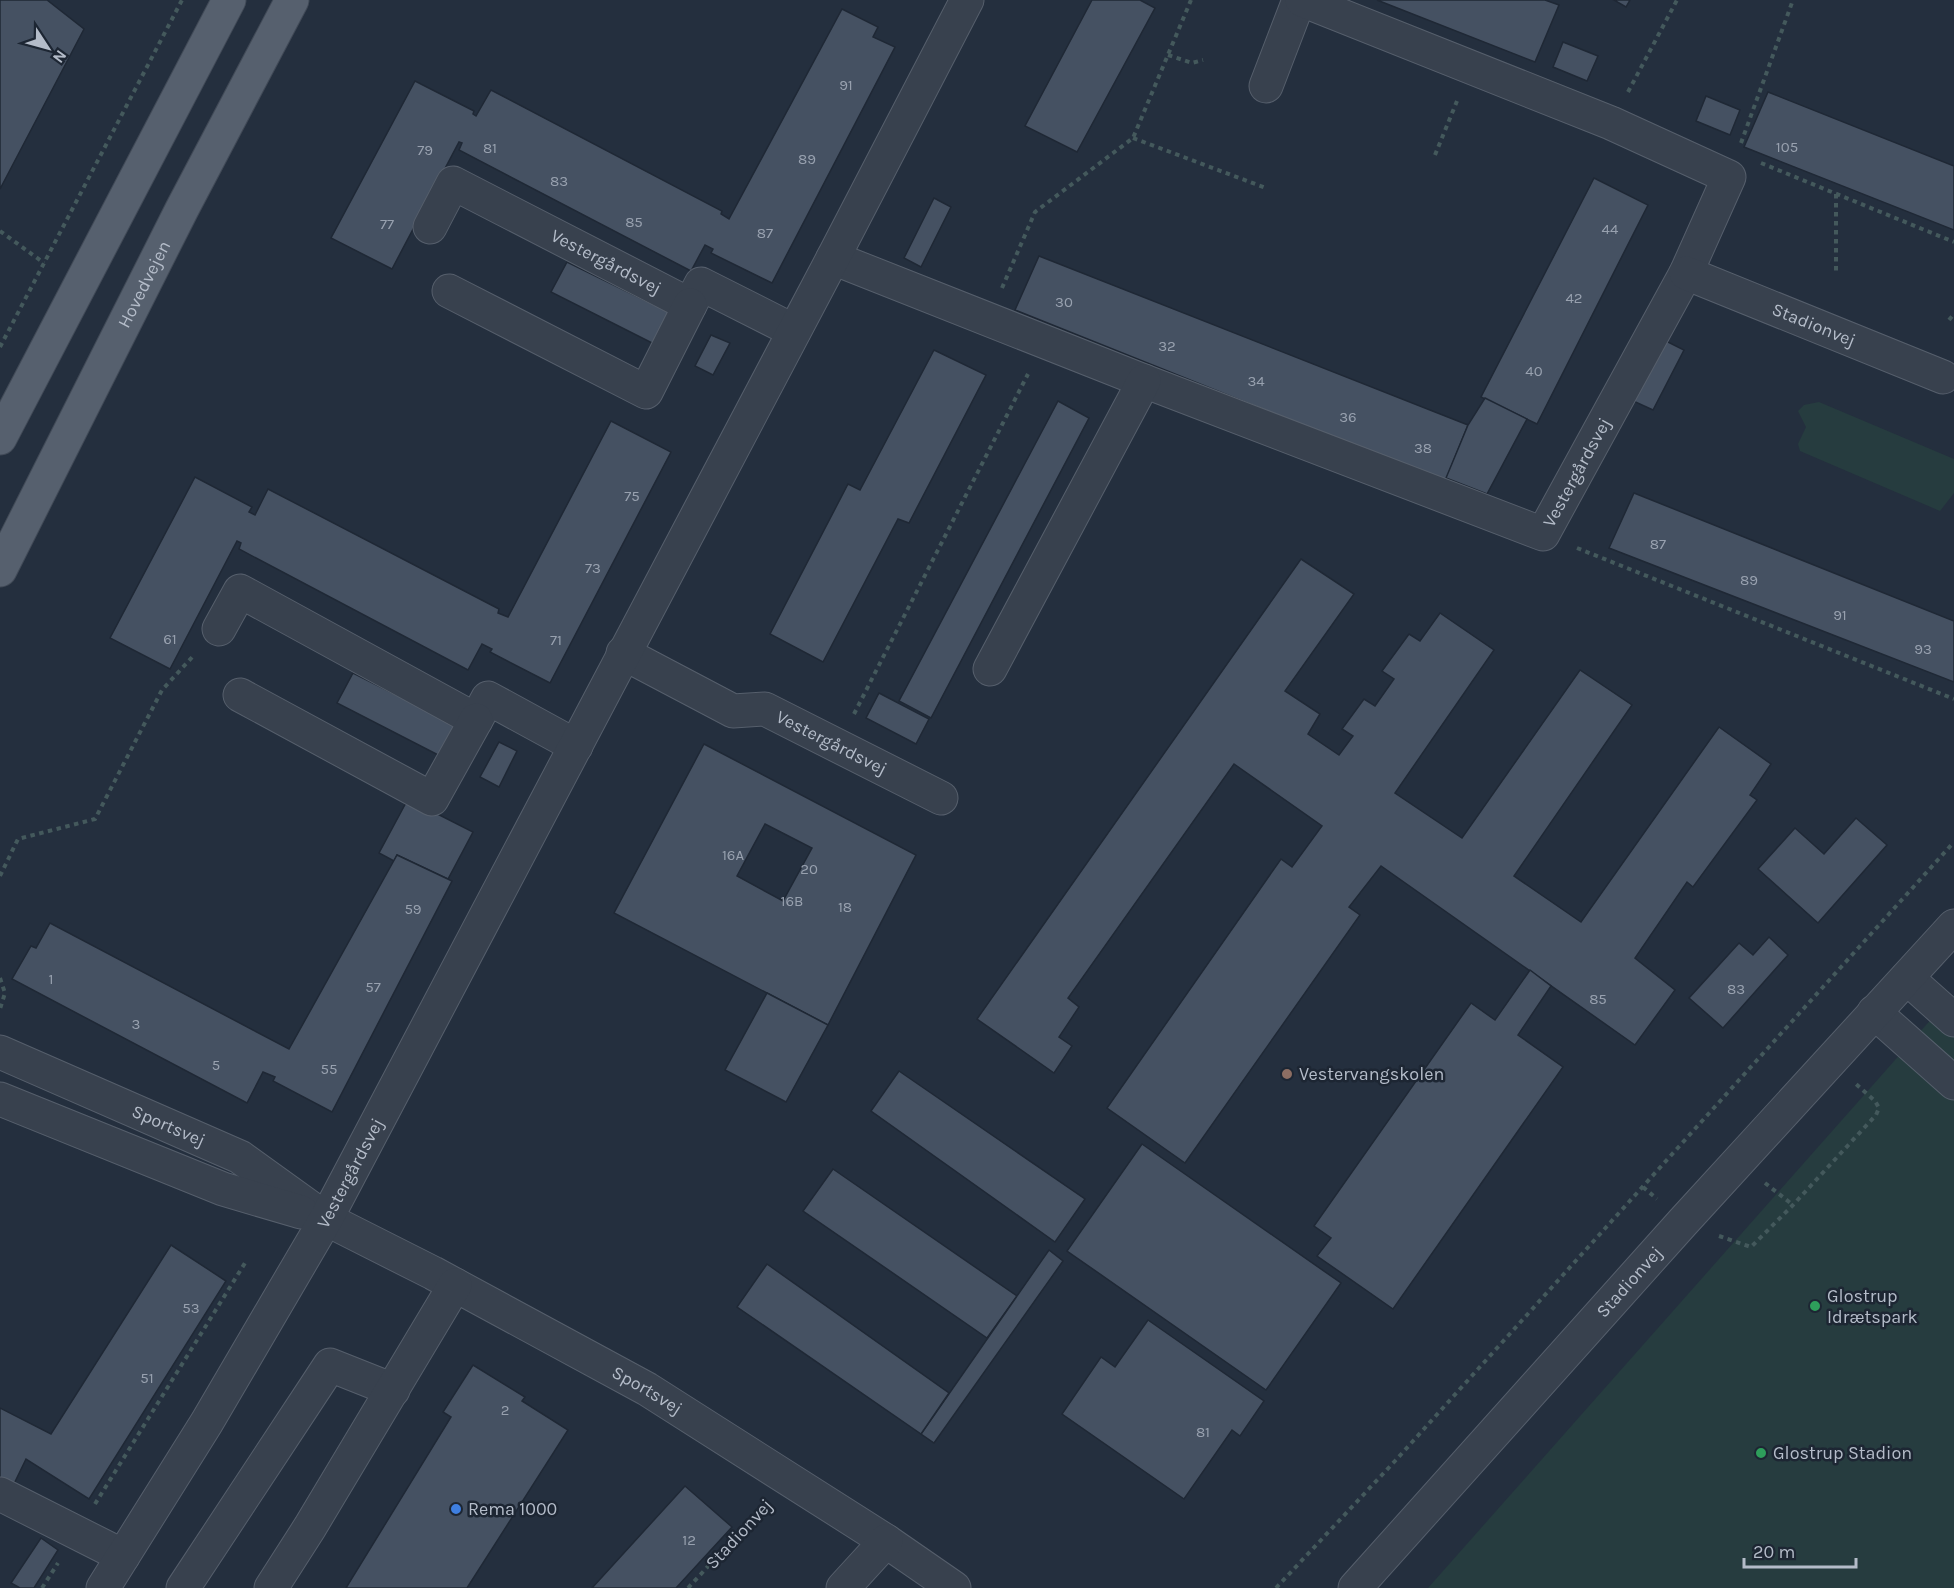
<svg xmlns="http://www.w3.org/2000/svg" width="1954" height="1588" font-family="Karla,sans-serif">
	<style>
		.park { fill: #263c3f }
		.building { fill: #455162; stroke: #1f2835; stroke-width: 1.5; fill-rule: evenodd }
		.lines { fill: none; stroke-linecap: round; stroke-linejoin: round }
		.minor-casing { stroke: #565f6c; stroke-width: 35 }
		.major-casing { stroke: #414a57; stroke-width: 35 }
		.path { stroke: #44595c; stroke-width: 4; stroke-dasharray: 4.5 4.5; stroke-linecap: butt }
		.minor { stroke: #38414e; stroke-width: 33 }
		.major { stroke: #56606e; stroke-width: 33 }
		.education-dot { fill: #8d6e63; stroke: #1d2633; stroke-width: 2 }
		.leisure-dot { fill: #2e9e5b; stroke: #1d2633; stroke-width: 2 }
		.shop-dot { fill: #3f7fe0; stroke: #1d2633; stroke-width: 2 }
		.labels { text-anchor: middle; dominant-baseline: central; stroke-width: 5; stroke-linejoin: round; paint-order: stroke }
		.number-label { font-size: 15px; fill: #98a1af }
		.street-label { font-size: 18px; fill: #b4bcc9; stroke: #1d2633 }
		.poi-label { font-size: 18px; fill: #b4bcc9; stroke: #1d2633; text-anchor: start }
	</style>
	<rect width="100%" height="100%" fill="#242f3e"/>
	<g class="park">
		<path d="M1819,402l135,57v34l-14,18 -140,-60 -2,-7 8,-17 -8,-16 6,-6z"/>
		<path d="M1954,995v593h-526l498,-563z"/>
	</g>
	<g class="building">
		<path d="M0,0h47l37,29 -84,160z"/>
		<path d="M1092,0h48l15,8 -78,144 -52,-26z"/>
		<path d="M1377,0h168l14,5 -24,57z"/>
		<path d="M1614,0h16l-4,7z"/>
		<path d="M842,9l36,18 -5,10 22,10 -123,236 -61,-30 2,-4 -8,-4 -14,26 -232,-121 3,-7 -3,-1 -67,127 -61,-31 84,-157 59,30 -1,3 3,2 15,-26 231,121 -1,3 8,5z"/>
		<path d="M1563,42l35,14 -11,25 -34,-14z"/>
		<path d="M1768,92l186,74v64l-210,-83z"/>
		<path d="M1706,96l34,14 -10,25 -34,-14z"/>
		<path d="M1594,178l54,27 -111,219 -56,-27z"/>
		<path d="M934,198l17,9 -30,60 -17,-9z"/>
		<path d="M1039,256l429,169 -23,57 -430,-172z"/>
		<path d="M567,262l110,54 -17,31 -109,-55z"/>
		<path d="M711,335l19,8 -17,32 -18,-9z"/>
		<path d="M1664,340l20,10 -31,60 -22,-10z"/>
		<path d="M934,350l52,25 -77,148 -11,-4 -75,143 -53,-28 78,-150 12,6z"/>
		<path d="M1485,398l42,21 -40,75 -41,-16 22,-53z"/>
		<path d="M1058,401l31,17 -158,300 -32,-17z"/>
		<path d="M611,421l60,31 -121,231 -60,-31 2,-3 -10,-5 -14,26 -229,-121 2,-6 -4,-2 -67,128 -60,-31 85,-161 57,30 -3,5 6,3 13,-26 231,120 -1,4 10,4z"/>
		<path d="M1634,493l320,128v61l-345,-134z"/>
		<path d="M1301,559l53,35 -69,97 35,23 -12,20 31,21 14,-19 -11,-7 22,-30 11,7 19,-27 -12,-8 27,-37 11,7 20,-28 54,37 -99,143 67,45 118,-168 52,35 -118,171 67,46 138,-195 52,37 -21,31 7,5 -64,87 -6,-5 -52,76 40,32 -40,55 -254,-179 -32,41 11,8 -175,248 -78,-55 174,-249 11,8 30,-41 -88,-62 -166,234 11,9 -20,30 13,9 -18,27 -77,-54z"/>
		<path d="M353,673l107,54 -16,31 -107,-55z"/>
		<path d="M879,693l50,26 -13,25 -50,-26z"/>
		<path d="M499,742l18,9 -18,36 -19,-10z"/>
		<path d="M704,744l212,111 -88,170 -214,-112zM765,824l47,24 -29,53 -46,-25z"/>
		<path d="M408,799l65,33 -25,47 -51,-24 -3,6 -15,-8z"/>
		<path d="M1856,818l31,27 -69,78 -60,-54 37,-41 29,26z"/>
		<path d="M397,855l55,26 -120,231 -59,-31 2,-4 -12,-5 -16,31 -235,-124 19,-33 5,2 14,-25 239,126z"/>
		<path d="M1769,937l19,18 -65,73 -34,-30 50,-55 14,12z"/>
		<path d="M1530,970l21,16 -33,49 45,32 -170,242 -76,-53 14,-18 -17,-12 157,-223 24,17z"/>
		<path d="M767,993l61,32 -42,77 -61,-32z"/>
		<path d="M899,1071l186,128 -30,43 -184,-131z"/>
		<path d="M1142,1144l199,139 -75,107 -199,-139z"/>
		<path d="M833,1169l184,127 -30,42 -184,-127z"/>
		<path d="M171,1245l55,36 -137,218 -63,-40 -15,31 -11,-6v-76l51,26z"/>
		<path d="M1049,1250l14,11 -129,182 -13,-9z"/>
		<path d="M767,1264l182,129 -28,41 -184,-127z"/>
		<path d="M1148,1320l116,81 -24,35 -8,-6 -48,69 -122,-85 39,-57 14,10z"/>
		<path d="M473,1365l52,32 -3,4 46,29 -101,158h-121l105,-171 -8,-5z"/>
		<path d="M685,1486l47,41 -56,61h-84z"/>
		<path d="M41,1538l17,12 -24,38h-14l-9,-5z"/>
	</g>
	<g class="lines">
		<defs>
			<g id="minor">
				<path d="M1266,86l33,-86"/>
				<path id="s1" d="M430,227l23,-44 237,122 11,-21 93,47"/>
				<path id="s2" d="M833,258l311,123 399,153 143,-261 43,-96 -118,-54 -309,-123"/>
				<path id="s3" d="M1686,273l257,104"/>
				<path d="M449,291l197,101 44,-87"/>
				<path d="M219,629l21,-38 236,129 12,-22 88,48"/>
				<path id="s4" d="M623,653l110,58 32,-2 176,89"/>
				<path d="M990,669l154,-288"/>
				<path d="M240,695l192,104 44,-79"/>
				<path d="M1907,978l47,42"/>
				<path d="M1874,1012l80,71"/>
				<path id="s5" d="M0,1052l240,105 86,62 107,54 214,116 239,152 68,47"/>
				<path d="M0,1099l223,90 78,23"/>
				<path d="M0,1494l123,62"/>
				<path id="s6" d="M103,1588l104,-166 119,-203 507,-961 134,-258"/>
				<path d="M183,1588l147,-223 63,25"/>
				<path d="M271,1588l39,-61 145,-242"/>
				<path d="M843,1588l43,-47"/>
				<path id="s7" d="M1355,1588l328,-366 271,-296"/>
			</g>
			<g id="major">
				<path d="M0,438l229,-438"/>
				<path id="s8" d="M0,570l182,-361 110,-209"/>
			</g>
		</defs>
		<use href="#minor" class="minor-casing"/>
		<use href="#major" class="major-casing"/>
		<g class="path">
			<path d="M1168,55l24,8 11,-3"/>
			<path d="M1628,92l49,-92"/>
			<path d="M1133,138l133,50"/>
			<path d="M1741,143l52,-143"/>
			<path d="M1435,155l22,-54"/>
			<path d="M1761,163l193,79"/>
			<path d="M1836,194v80"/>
			<path d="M0,231l44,32"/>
			<path d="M1002,288l33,-76 98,-74 58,-138"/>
			<path d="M1949,320l5,-6"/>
			<path d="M0,347l182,-347"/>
			<path d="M1577,548l377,151"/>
			<path d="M854,714l174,-340"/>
			<path d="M0,876l18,-37 77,-20 67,-129 33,-36"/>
			<path d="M0,978l5,15 -5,16"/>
			<path d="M1765,1183l28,22"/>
			<path d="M1643,1187l14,12"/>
			<path d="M1719,1236l32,11 42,-42 83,-90 3,-7 -4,-7 -19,-17"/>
			<path d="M95,1504l150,-241"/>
			<path d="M42,1588l16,-25"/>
			<path d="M688,1588l76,-82"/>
			<path d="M1276,1588l119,-127 559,-619"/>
		</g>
		<use href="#minor" class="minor"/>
		<use href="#major" class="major"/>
	</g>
	<circle class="education-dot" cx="1287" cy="1074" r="6"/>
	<g class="leisure-dot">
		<circle cx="1815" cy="1306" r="6"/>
		<circle cx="1761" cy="1453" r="6"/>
	</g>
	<circle class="shop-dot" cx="456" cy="1509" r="6"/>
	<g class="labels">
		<g class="number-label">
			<text x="846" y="85">91</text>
			<text x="1787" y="147">105</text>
			<text x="490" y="148">81</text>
			<text x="425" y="150">79</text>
			<text x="807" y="159">89</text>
			<text x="559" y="181">83</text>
			<text x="634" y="222">85</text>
			<text x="387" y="224">77</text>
			<text x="1610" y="229">44</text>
			<text x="765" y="233">87</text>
			<text x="1574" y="298">42</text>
			<text x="1064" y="302">30</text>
			<text x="1167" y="346">32</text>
			<text x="1534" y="371">40</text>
			<text x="1256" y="381">34</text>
			<text x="1348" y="417">36</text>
			<text x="1423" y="448">38</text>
			<text x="632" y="496">75</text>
			<text x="1658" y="544">87</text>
			<text x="593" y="568">73</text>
			<text x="1749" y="580">89</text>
			<text x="1840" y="615">91</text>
			<text x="170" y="639">61</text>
			<text x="556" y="640">71</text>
			<text x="1923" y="649">93</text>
			<text x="733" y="855">16A</text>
			<text x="809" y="869">20</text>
			<text x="792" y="901">16B</text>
			<text x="845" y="907">18</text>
			<text x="413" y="909">59</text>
			<text x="51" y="979">1</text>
			<text x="373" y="987">57</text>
			<text x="1736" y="989">83</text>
			<text x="1598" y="999">85</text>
			<text x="136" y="1024">3</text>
			<text x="216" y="1065">5</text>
			<text x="329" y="1069">55</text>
			<text x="191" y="1308">53</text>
			<text x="147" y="1378">51</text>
			<text x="505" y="1410">2</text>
			<text x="1203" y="1432">81</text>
			<text x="689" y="1540">12</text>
		</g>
		<g class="street-label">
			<text stroke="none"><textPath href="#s1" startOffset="222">Vestergårdsvej</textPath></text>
			<text stroke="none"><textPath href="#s8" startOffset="320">Hovedvejen</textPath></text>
			<text stroke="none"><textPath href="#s3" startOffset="138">Stadionvej</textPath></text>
			<text stroke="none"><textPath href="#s2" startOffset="832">Vestergårdsvej</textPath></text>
			<text stroke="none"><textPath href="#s4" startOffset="231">Vestergårdsvej</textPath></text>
			<text stroke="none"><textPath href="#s5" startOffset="184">Sportsvej</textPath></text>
			<text stroke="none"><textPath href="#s6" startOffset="483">Vestergårdsvej</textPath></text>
			<text stroke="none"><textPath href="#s7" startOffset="411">Stadionvej</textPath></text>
			<text stroke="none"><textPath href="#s5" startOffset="732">Sportsvej</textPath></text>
			<text transform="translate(739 1534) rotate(-47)">Stadionvej</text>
		</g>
		<g class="poi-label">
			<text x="1299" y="1074">Vestervangskolen</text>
			<text x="1827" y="1296">Glostrup<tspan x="1827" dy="21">Idrætspark</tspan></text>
			<text x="1773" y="1453">Glostrup Stadion</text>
			<text x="468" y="1509">Rema 1000</text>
		</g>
	</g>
	<g transform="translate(48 48) rotate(126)" stroke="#1d2633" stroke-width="4.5" paint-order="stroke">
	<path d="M0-4.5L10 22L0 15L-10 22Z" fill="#b4bcc9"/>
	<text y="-9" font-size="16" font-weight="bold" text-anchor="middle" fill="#b4bcc9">N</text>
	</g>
	<path d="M1744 1558v9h112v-9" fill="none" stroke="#b4bcc9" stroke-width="3"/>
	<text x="1753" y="1558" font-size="18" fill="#b4bcc9" stroke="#1d2633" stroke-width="4.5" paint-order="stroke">20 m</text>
</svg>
